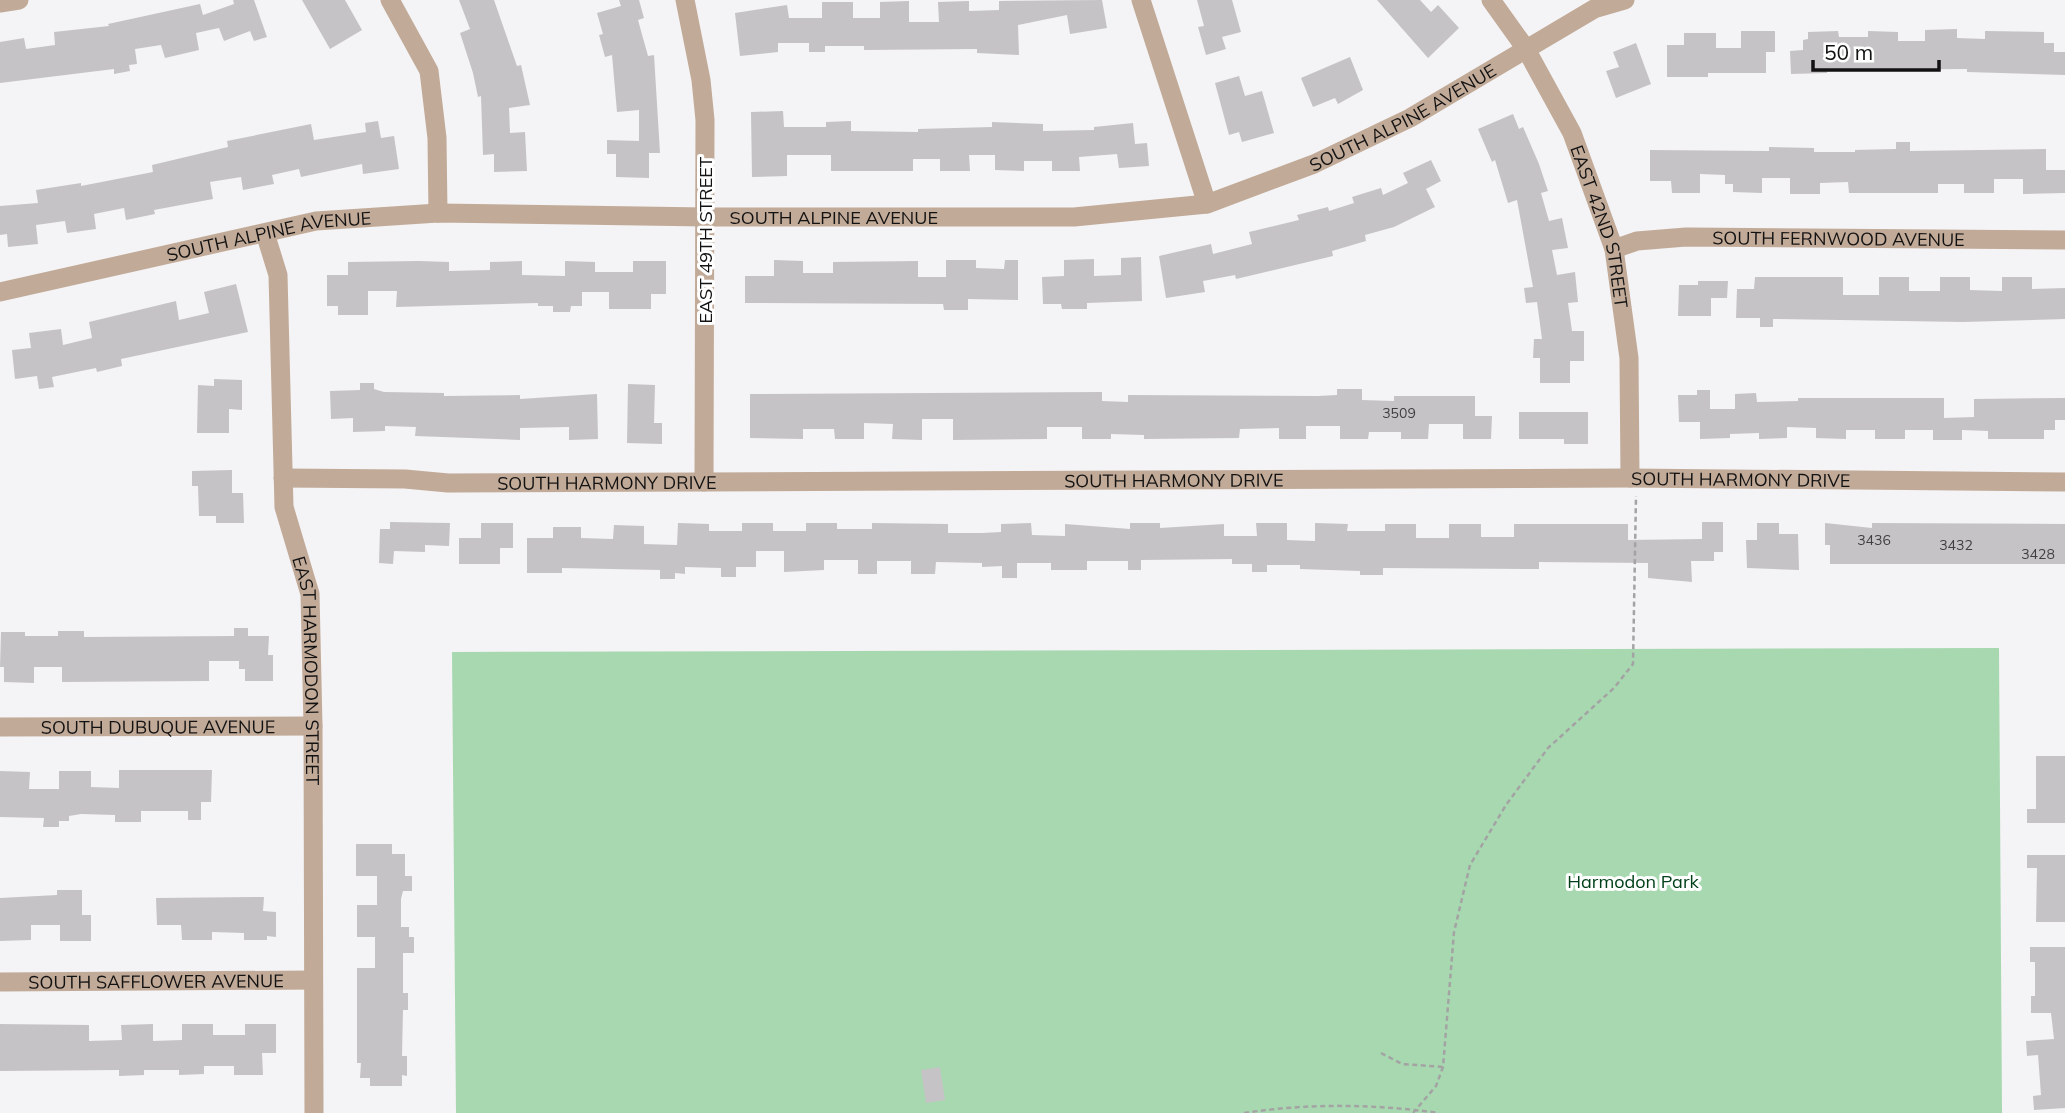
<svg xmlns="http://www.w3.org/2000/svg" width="2065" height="1113" font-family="Mulish,sans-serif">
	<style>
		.green { fill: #a7d8b0 }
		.building { fill: #c6c3c6 }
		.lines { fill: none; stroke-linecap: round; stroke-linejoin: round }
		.path { stroke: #a4a3a4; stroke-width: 2.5; stroke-dasharray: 5 3.5; stroke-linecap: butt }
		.street { stroke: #c1aa97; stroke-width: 19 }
		.labels { text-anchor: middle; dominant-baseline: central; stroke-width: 6; stroke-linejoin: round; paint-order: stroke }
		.number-label { font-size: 14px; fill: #403e40 }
		.street-label { font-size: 18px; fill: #131213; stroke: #fff }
		.park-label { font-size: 18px; fill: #004019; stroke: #fff }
	</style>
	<rect width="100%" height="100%" fill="#f4f3f5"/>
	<path class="green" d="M1999,648l3,465h-1546l-4,-461z"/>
	<g class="building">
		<path d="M233,0h21l13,37 -13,4 -4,-10 -26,10 -5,-13 -23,5 3,17 -34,8 -4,-13 -26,4 2,15 -8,1 1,6 -16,3v-5l-114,14v-41l24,-4 2,11 29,-4 -1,-13 55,-6 -1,-2 92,-20 3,11 31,-11z"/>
		<path d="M302,0h43l17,30 -32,19z"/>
		<path d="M459,0h35l23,66 4,-1 9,40 -21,3 1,25 15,-1 2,39 -33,1v-18l-11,1 -2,-59 -3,1 -5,-24 -13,-40 10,-4z"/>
		<path d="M619,0h20l5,18 -6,2 10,36 6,-1 6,98h-11v25l-33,-1v-23h-9v-14l32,1v-31l-22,2 -5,-57 -7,2 -6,-22 4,-1 -6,-21 24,-7z"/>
		<path d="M1102,0l5,28 -37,6 -3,-19 -49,10 1,30 -42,-2v-4l-113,1v-4h-39v6h-16v-9h-31v9l-38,4 -5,-43 52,-8 2,13h33v-16h31v16h27v-16l29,-1v21h30l-1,-20 31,-1v10l30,-1v-9z"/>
		<path d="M1197,0h35l9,32 -19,5 4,12 -20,6 -8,-28 6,-1z"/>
		<path d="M1377,0h43l11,12 7,-7 21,23 -31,30z"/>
		<path d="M1957,29v9l28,1v-8l59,1v11h10v9h11v23l-98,-3v-3l-140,1v3l-36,1 -1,-23 13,-1v-10l5,-1v-7l30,-1 1,6h29v-6l30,1v9h27v-11z"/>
		<path d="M1741,31h34v21h-9v21h-58v4h-41v-32h17v-12h32v15h25z"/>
		<path d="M1636,43l15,41 -35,14 -10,-27 13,-4 -6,-15z"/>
		<path d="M1350,57l13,33 -25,14 -3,-6 -22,9 -12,-29z"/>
		<path d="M1239,76l6,20 17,-5 12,42 -32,9 -3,-10 -10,3 -14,-52z"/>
		<path d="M783,111l1,16h42v-5l25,-1v10l67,1v-3l74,-2v-5l51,2v7l51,-1v-3l39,-4 2,21 12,-1 2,23 -30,2 -2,-14 -38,3 1,14h-28v-10h-28v10l-29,-1v-15h-26l1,16h-30v-12h-27v12h-82v-16h-44v21l-35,1 -1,-65z"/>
		<path d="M1513,114l6,15 4,-2 16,37 9,27 -7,2 8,28 13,-3 6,30 -16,2 5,25 18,-3 3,30 -10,1 4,28h12v30h-14v22h-30v-25h-7l1,-19h8l-5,-37 -11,1 -2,-15 9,-1 -16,-87 -9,3 -13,-43 -3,2 -14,-33z"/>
		<path d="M378,121l3,17 13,-2 5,33 -36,5 -1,-10 -61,13 -2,-8 -27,6 2,9 -31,6 -2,-13 -31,5 3,17 -59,11 1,4 -29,6 -2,-12 -30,6 2,15 -29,4 -2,-12 -29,4 2,19 -30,3 -1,-13 -7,1v-29l38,-3 -2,-13 45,-7v3l72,-14 -1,-7 76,-18 -1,-6 84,-17 3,16 52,-8 -1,-9z"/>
		<path d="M1896,142h14v9l136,-2v21h19v23l-42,1v-15h-29v14h-30v-9h-26v9h-89l-1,-11 -28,1v11h-30v-16h-28v15l-29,-1v-8h-8v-9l-25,-1v19h-28l-1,-12h-21v-31l119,1v-4l45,1v4h41v-2l41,-1z"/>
		<path d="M1431,160l10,21 -15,8 9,18 -41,20 -29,8 1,6 -34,10 1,5 -97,23 -1,-4 -32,6 2,11 -39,6 -7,-42 52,-12 2,10 39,-10 -3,-12 50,-12 -2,-5 31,-8 1,4 25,-8 -2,-6 29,-9 2,7 25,-12 -5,-10z"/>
		<path d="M1141,257l1,44 -55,2v6h-25l-1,-5h-18l-1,-27 22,-1v-16l30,-1v17l27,-1v-17z"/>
		<path d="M774,260l29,1v12h30v-11l85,-1v16h28v-17h30v8l28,1 1,-9h13v40l-50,-1v11h-24l-1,-6 -198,-1v-27h29z"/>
		<path d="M419,261l30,1v9l41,-1v-8l32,-1v14l43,1v-15l30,1v10h38v-11h33v33h-15v15h-42v-17h-27v14h-11l-1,6h-17v-6h-15v-3l-142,4 1,-16h-29v24h-30v-9h-11v-31h21v-13z"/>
		<path d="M1755,277h88v18h36v-18h30v14h31v-14h30v13l32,1v-14h30v12l33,-1v31l-102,3 -190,-3v8h-13v-9h-24l1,-29h17z"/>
		<path d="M1698,281h30l-1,17h-16v18h-33l1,-31h19z"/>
		<path d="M236,284l12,48 -127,27 1,7 -25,6 -1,-4 -44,9 2,10 -15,2 -2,-13 -22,3 -3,-29 19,-2 -2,-15 32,-4 2,16 29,-7 -3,-16 87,-21 3,19 30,-7 -5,-21z"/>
		<path d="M214,379l28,1v30l-13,-1v24h-32l1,-48 16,1z"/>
		<path d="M360,383h14v6l10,3 60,1v3l76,-1v4l77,-5 1,45 -29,1v-13l-49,1v12l-105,-4 1,-9 -31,-1v5l-32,1v-14l-22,1 -1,-28 30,-1z"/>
		<path d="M628,384l27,1 -1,38h8v21l-35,-1z"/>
		<path d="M1337,389h25v11l32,1v-5h81v20h17l-1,23h-28v-15h-34l-1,15h-27v-7h-32l-1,7h-28v-13h-34v13h-27v-11l-39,1 -1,9 -95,1v-4l-33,-1v5h-29v-12h-35v12l-94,1v-21h-31v21l-30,-1 1,-15 -29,-1v16h-29l-1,-10h-31v10l-53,-1v-44l352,-2v9l26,1v-7l190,1 19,-1z"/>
		<path d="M1697,390h13v19h25v-15l21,-1 1,9 41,-1v-3h146v20l30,-1v-18l91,-1v22h-10v10h-11v9h-56v-8l-26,-1v10h-29v-10h-28v9h-30v-9h-29v9l-30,-1v-10l-29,-1v11l-28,1v-6l-29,1v4l-30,1v-17h-21l-1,-27h19z"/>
		<path d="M1519,412h69v32h-24v-5h-45z"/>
		<path d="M232,470v23h11l1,30h-28v-7h-17l-1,-30h-6v-15z"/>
		<path d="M390,522l60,1 -1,23 -24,-1v7l-31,-1 -1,13 -14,-1 1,-34h10z"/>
		<path d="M1702,522h21v30h-9v9h-23l1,21 -44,-4v-15l-109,-1v7l-156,-1v7h-23v-4l-60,-2v-4h-33v7h-15v-8h-20v-5l-91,1v10h-13v-9h-41v9h-36v-7h-34v15h-15v-12l-20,1v-4l-46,-1 -1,12h-24v-13h-34v13h-19v-14h-34v10l-40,2v-21h-28v16h-20v10h-15v-9l-36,-1v7l-10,-1v6h-15v-9l-98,-2v5h-35v-35h26v-11h28v11l32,1 1,-14 30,1v18l33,1 1,-22 31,1v7h33v-8h31v8h33v-8h31v6h35v-6l76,1v9h34l19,-1v-8l30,-1 1,12 33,1v-12l65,5v-6h30v5l64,-4v12h33l-1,-13h31v17l28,1v-18l33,1 -1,7h38v-7h31v14h33v-14h32v13h33v-13h114v16l74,-1z"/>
		<path d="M481,523h32v25h-13v16h-41v-26h22z"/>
		<path d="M1757,523h22v11h19l1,36 -52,-2 -1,-28h11z"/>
		<path d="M1825,523l47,5v-5l193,1v40h-235v-19h-5z"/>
		<path d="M234,628h14v8h21l-1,19h5v26h-28v-12h-6v-8h-30v20l-147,1v-15h-28v16l-30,-1v-15h-4l1,-35h24v4h33v-5h26v6l150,-1z"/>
		<path d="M2036,756h29v67h-38v-14h9z"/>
		<path d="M119,770h93l-1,32h-10v18h-13v-9h-47v11h-26v-7l-34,-1 -12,2v5h-10v6h-16l1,-9 -44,-1v-46l30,1 -1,17h30v-18h32v16l28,1z"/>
		<path d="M356,844h36v10h13v22h7v15h-9l-2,8v28h8v10h5v16h-11v40h5v17h-5l-1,46h5v20l-5,-1v11h-32v-8h-10l1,-15h-4v-95h18v-31h-18v-32h20v-29h-21z"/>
		<path d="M2027,855h38v67h-29l1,-54h-10z"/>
		<path d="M57,890h25v25h9v26h-31v-16h-29v15l-31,1v-43l57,-3z"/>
		<path d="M264,897l-1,14 13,1v25l-9,-1v4h-23v-7l-32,-1v8h-30l-1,-15h-24l-1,-27z"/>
		<path d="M2030,947h35v161l-31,2 -1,-14 8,-1 -3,-40 -11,1 -1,-15 28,-2 -3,-26h-20v-17h4v-34h-5z"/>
		<path d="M0,1024l89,1v16l33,-1 -1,-15 32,-1v17l29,-1v-16h31v11h32v-11h31v29h-14l1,22h-29v-9h-30v8l-25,1v-5h-35v5l-25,1v-6l-119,1z"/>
		<path d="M940,1067l5,33 -19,3 -5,-33z"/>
	</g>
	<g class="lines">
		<g class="path">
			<path d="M1381,1053l21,11 41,3"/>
			<path d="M1244,1113c66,-10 130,-9 195,0"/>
			<path d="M1413,1113l23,-27 7,-19 11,-135 16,-67 36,-60 42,-57 66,-60 19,-24 3,-168"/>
		</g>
		<g class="street">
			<path d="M390,0l39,71 8,67 1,75"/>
			<path d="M685,0l16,80 4,40 -1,362"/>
			<path d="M1141,0l66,204"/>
			<path id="s1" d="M1491,0l35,49 46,84 42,116 15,109 1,120"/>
			<path d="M0,3l19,-3"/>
			<path id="s2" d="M265,233l13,42 6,232 26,87 3,132 1,387"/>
			<path id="s3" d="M1614,249l23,-8 49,-4 379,3"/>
			<path id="s4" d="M0,292l316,-71 122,-8 268,4h368l133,-13 107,-40 96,-46 184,-109 31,-9"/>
			<path id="s5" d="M283,478l122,1 43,4 1182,-5 435,4"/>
			<path id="s6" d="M0,727l313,-1"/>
			<path id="s7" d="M0,982l313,-2"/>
		</g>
	</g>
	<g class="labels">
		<g class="number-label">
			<text x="1399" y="413">3509</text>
			<text x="1874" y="540">3436</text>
			<text x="1956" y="545">3432</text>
			<text x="2038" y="554">3428</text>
		</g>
		<g class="street-label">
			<text stroke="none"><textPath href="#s4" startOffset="1430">SOUTH ALPINE AVENUE</textPath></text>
			<text stroke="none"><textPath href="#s4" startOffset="842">SOUTH ALPINE AVENUE</textPath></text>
			<text stroke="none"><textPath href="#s1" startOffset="254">EAST 42ND STREET</textPath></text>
			<text stroke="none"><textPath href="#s4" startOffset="275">SOUTH ALPINE AVENUE</textPath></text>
			<text stroke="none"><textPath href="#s3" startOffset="226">SOUTH FERNWOOD AVENUE</textPath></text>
			<text transform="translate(705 240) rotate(-90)">EAST 49TH STREET</text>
			<text stroke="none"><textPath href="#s5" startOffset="1458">SOUTH HARMONY DRIVE</textPath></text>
			<text stroke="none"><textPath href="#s5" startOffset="891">SOUTH HARMONY DRIVE</textPath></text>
			<text stroke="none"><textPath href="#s5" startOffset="324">SOUTH HARMONY DRIVE</textPath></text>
			<text stroke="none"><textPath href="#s2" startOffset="443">EAST HARMODON STREET</textPath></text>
			<text stroke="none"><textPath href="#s6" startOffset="158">SOUTH DUBUQUE AVENUE</textPath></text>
			<text stroke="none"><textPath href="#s7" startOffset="156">SOUTH SAFFLOWER AVENUE</textPath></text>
		</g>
		<g class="park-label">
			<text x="1633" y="881">Harmodon Park</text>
		</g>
	</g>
	<path d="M1813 60v10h126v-10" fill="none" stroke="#131213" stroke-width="3.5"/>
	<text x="1824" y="60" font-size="21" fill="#131213" stroke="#ffffff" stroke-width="5" paint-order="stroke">50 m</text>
</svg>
